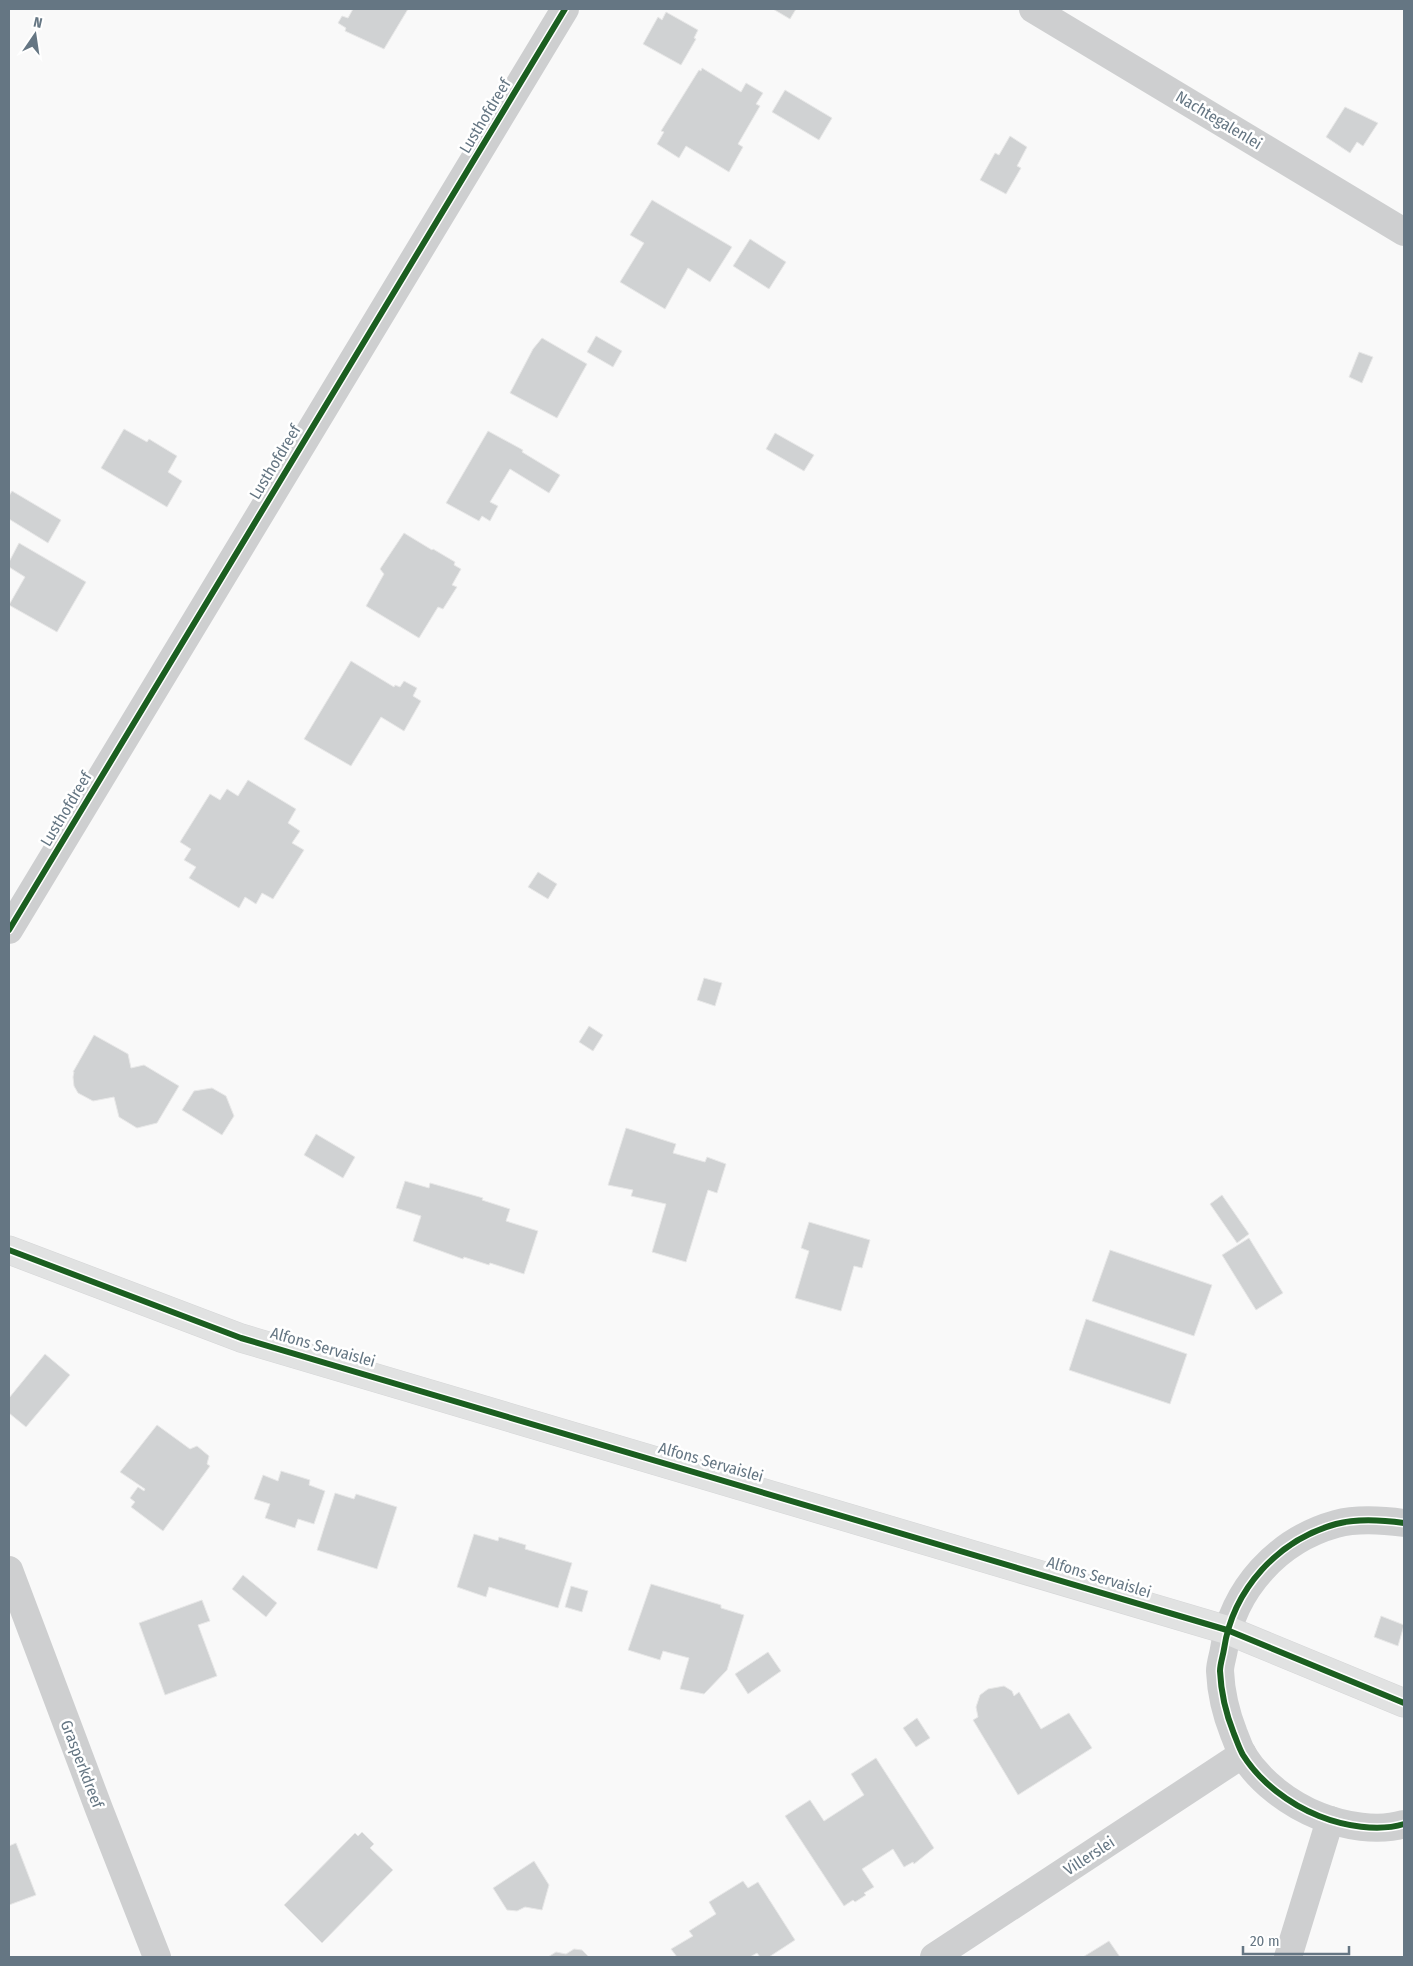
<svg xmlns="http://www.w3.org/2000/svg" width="1413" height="1966" font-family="'Fira Sans Condensed',sans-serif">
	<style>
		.building { fill: #d0d2d3; stroke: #e8e8e8 }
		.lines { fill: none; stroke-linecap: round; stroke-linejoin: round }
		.secondary-casing { stroke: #d5d6d7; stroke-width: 29 }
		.street { stroke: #cecfd0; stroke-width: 28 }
		.secondary { stroke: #e1e2e2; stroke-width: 28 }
		.cycleway-casing { stroke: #fff; stroke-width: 9 }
		.cycleway { stroke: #1b5e20; stroke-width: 6 }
		.labels { text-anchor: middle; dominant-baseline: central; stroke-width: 5; stroke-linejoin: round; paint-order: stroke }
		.street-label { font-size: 16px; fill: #657683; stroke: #fff }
	</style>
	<rect width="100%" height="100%" fill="#f9f9f9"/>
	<g class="building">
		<path d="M353,9h55l-24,40 -39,-18 1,-3 -8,-5 4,-7 6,2z"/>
		<path d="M773,9h23l-6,10z"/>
		<path d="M666,12l32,18 -4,8 2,1 -15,26 -38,-21 15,-27 4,3z"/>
		<path d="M702,68l39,24 5,-9 17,10 -7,11 4,2 -22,38 5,3 -14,25 -43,-26 -7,12 -22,-14 7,-12 -3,-1 38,-61 2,1z"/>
		<path d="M785,90l47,28 -13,22 -47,-28z"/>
		<path d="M1345,107l33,16 -15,23 -6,-4 -7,11 -24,-16z"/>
		<path d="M1010,136l17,11 -10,19 4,2 -15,26 -26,-14 15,-27 4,2z"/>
		<path d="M652,200l80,47 -22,35 -22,-14 -23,41 -45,-27 24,-39 -14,-8z"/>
		<path d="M750,239l36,23 -17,27 -36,-23z"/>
		<path d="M596,336l26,15 -9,16 -26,-15z"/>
		<path d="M542,338l45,26 -30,54 -47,-25 23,-44z"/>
		<path d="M1359,352l14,5 -11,26 -13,-6z"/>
		<path d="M124,429l23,13 2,-3 28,17 -9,16 14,9 -15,26 -66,-39z"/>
		<path d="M488,431l35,19 -1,2 38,23 -11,18 -39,-24 -20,33 8,4 -8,15 -8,-5 -3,5 -33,-18z"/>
		<path d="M775,433l39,22 -10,16 -38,-22z"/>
		<path d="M12,491l49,29 -13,23 -39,-24v-23z"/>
		<path d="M404,533l28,17 1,-1 22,13 -1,3 7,4 -9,16 5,2 -14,22 -5,-2 -19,31 -53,-32 18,-32 -4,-5z"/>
		<path d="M19,543l67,39 -29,50 -48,-27 16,-28 -16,-10v-5z"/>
		<path d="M351,661l43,26 1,-2 5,2 4,-6 13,7 -4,8 8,5 -17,30 -23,-14 -30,49 -47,-27z"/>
		<path d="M248,780l48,29 -8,14 12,8 -8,12 12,7 -31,49 -11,-6 -6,11 -11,-7 -6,11 -50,-30 7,-11 -12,-7 7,-11 -11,-7 30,-48 10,6 7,-11 11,7z"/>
		<path d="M538,872l19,12 -9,15 -20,-12z"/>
		<path d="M704,978l18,5 -7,23 -18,-6z"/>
		<path d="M589,1026l14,9 -10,16 -14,-9z"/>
		<path d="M94,1035l34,19 3,14 13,-3 35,21 -22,37 -20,5 -18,-11 -5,-20 -21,4 -15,-8 -4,-7 -1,-9 1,-5h-1z"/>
		<path d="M212,1088l14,8 8,20 -12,19 -40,-25 12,-19z"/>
		<path d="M626,1128l50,16 -3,9 32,9 2,-5 19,7 -9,29 -9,-3 -22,72 -34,-10 14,-48 -35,-8 2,-6 -25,-5z"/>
		<path d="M316,1134l39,23 -12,21 -39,-23z"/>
		<path d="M405,1181l24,7 1,-5 53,15 -1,2 28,9 -4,12 32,10 -14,43 -34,-11 -1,2 -25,-8 -1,2 -50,-18 8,-25 -25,-8z"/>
		<path d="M1222,1195l27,39 -12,9 -27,-39z"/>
		<path d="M809,1222l61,18 -8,28 -8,-2 -13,45 -46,-13 14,-47 -8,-3z"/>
		<path d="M1249,1238l34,55 -27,17 -34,-55z"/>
		<path d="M1110,1250l102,35 -18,51 -102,-35z"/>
		<path d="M1086,1319l101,35 -17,50 -101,-34z"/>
		<path d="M45,1354l25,21 -44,52 -17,-14v-15z"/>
		<path d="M157,1425l33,24 7,-3 12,10 -2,8 3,2 -47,65 -32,-24 4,-5 -5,-4 8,-11 6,4 1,-2 -25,-17z"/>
		<path d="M281,1471l29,9 -1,5 16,6 -11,33 -16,-5 -3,9 -30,-10 5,-14 -16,-5 9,-24 15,6z"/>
		<path d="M335,1493l19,6 2,-5 41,13 -20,62 -60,-19z"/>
		<path d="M474,1534l24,7 1,-4 27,8 -1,4 47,14 -14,45 -69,-21 -3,10 -29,-10z"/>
		<path d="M243,1575l34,28 -11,14 -34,-28z"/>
		<path d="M651,1584l70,21v3l23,7 -17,55 -23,24 -24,-5 9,-31 -26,-7 -3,9 -32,-10z"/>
		<path d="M571,1586l17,5 -6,21 -17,-5z"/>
		<path d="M202,1600l8,21 -12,4 19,51 -52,19 -26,-72z"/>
		<path d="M1381,1616l23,9 -6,21 -24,-9z"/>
		<path d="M768,1652l13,19 -33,23 -13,-20z"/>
		<path d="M1004,1686l8,5 2,5 5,-4 22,37 28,-16 23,35 -74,47 -45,-75 5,-3 -2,-10 4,-12 8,-6z"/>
		<path d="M917,1718l13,20 -14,9 -13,-19z"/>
		<path d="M876,1758l58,90 -20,16 -1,-2 -9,5 -11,-18 -31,20 12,18 -10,6 2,2 -11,7 -2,-2 -9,6 -59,-90 25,-16 14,21 40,-26 -13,-21z"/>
		<path d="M362,1832l12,12 -4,4 23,22 -71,73 -38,-38 71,-72 3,3z"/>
		<path d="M16,1843l20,52 -27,10v-59z"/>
		<path d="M534,1861l15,24 -7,25 -17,-3 -8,4 -10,-1 -14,-22z"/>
		<path d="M743,1881l5,7 10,-6 37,58 -26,17h-9l-3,-4 -7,4h-73l-6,-8 22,-13 -4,-5 27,-17 -7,-12z"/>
		<path d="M1109,1941l11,16h-37z"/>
		<path d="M574,1949l8,1 7,7h-41l8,-5 10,2z"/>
	</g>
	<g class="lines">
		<defs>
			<path id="secondary" d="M9,1250l232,88 986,292 177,73"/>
		</defs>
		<use href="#secondary" class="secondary-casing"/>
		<g class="street">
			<path d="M1033,9l371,223"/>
			<path d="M9,930l556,-921"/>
			<path d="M1404,1523c-22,-3 -46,-5 -68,1 -58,16 -103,65 -112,125 -1,7 -4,15 -4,22 1,22 6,43 14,63 3,7 5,14 9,21 17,27 46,49 76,61 25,10 59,16 85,8"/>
			<path d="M9,1570l90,239 58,148"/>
			<path d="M934,1957l309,-203"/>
			<path d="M1288,1957l42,-137"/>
		</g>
		<use href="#secondary" class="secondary"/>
		<defs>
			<g id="cycleway">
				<path d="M9,930l556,-921"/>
				<path d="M9,1250l232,88 986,292 177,73"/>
				<path d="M1404,1523c-22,-3 -46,-5 -68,1 -58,16 -103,65 -112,125 -1,7 -4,15 -4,22 1,22 6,43 14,63 3,7 5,14 9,21 17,27 46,49 76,61 25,10 59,16 85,8"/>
			</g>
		</defs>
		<use href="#cycleway" class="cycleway-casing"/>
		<use href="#cycleway" class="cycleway"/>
	</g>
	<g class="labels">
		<g class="street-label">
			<text transform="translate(485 116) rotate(-59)">Lusthofdreef</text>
			<text transform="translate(1219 120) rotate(31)">Nachtegalenlei</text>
			<text transform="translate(275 462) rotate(-59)">Lusthofdreef</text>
			<text transform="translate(66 809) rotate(-59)">Lusthofdreef</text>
			<text transform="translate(323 1347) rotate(16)">Alfons Servaislei</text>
			<text transform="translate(711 1462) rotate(16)">Alfons Servaislei</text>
			<text transform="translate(1099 1577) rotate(17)">Alfons Servaislei</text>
			<text transform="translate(82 1764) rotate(69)">Grasperkdreef</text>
			<text transform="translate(1089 1856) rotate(-33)">Villerslei</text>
		</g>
	</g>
	<rect width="1413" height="1966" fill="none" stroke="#657683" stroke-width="20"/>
	<g transform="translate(35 35) rotate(13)" stroke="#ffffff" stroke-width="4" paint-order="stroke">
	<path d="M0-4L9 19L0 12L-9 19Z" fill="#657683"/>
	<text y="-8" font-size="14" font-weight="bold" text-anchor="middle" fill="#657683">N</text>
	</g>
	<path d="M1243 1946v8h106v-8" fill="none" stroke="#657683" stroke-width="2.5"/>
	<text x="1250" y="1946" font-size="15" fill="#657683" stroke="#ffffff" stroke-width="4" paint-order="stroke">20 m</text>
</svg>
